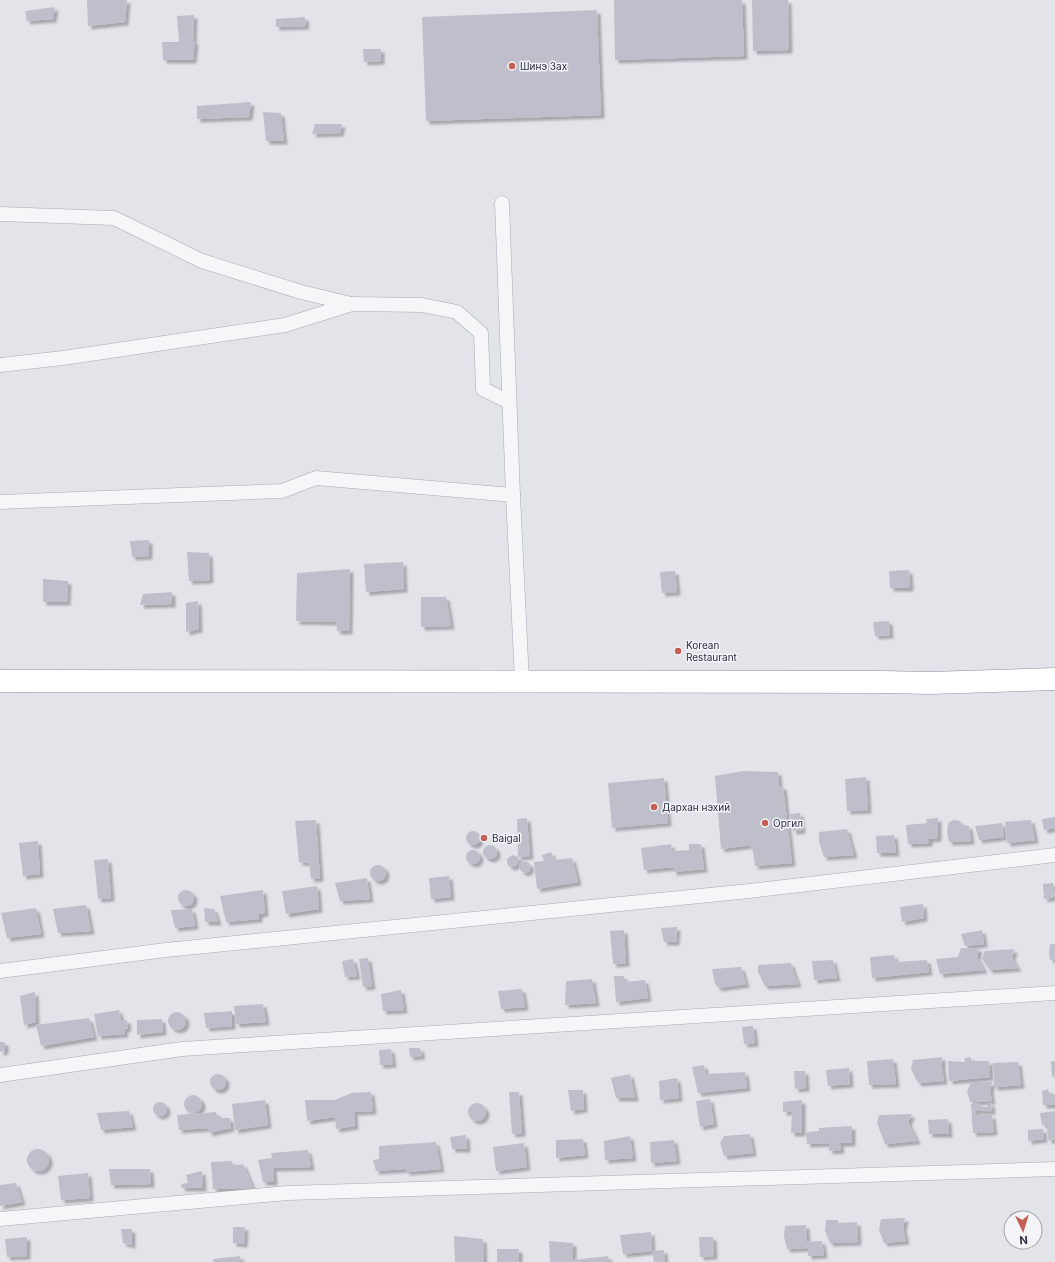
<svg xmlns="http://www.w3.org/2000/svg" width="1055" height="1262" font-family="Inter,sans-serif">
	<style>
		.building { fill: #bebfca; filter: url(#shadow) }
		.lines { fill: none; stroke-linecap: round; stroke-linejoin: round }
		.street-casing { stroke: #a8aab4; stroke-width: 15 }
		.highway-casing { stroke: #8c8fa0; stroke-width: 23 }
		.street { stroke: #f6f6f9; stroke-width: 14 }
		.highway { stroke: #fff; stroke-width: 22 }
		.poi-dot { fill: #c55f53; stroke: #f3f4f8; stroke-width: 1.5 }
		.labels { text-anchor: middle; dominant-baseline: central; stroke-width: 3; stroke-linejoin: round; paint-order: stroke }
		.poi-label { font-size: 10px; fill: #2c2f42; stroke: #f3f4f8; text-anchor: start }
	</style>
	<defs>
		<filter id="shadow"><feDropShadow dx="3.5" dy="3.5" stdDeviation="1" flood-color="#0004"/></filter>
	</defs>
	<rect width="100%" height="100%" fill="#e3e4ea"/>
	<g class="building">
		<path d="M87,0h40l-2,22 -37,4z"/>
		<path d="M614,0h128l2,56 -129,4z"/>
		<path d="M752,0h36l1,50 -36,1z"/>
		<path d="M55,7l-2,12 -26,2 -2,-10z"/>
		<path d="M597,10l4,105 -175,6 -4,-104z"/>
		<path d="M194,15l-1,26h2l-2,19h-30l-1,-18h17l-2,-26z"/>
		<path d="M305,17l1,9 -30,1v-8z"/>
		<path d="M363,49h18v12l-17,1z"/>
		<path d="M251,102l-2,15 -52,2v-13z"/>
		<path d="M263,112l18,1 3,28h-18z"/>
		<path d="M315,124h27l-2,9 -28,1z"/>
		<path d="M149,540v16l-17,1 -2,-16z"/>
		<path d="M187,552l22,1 1,27 -21,1z"/>
		<path d="M403,562l1,27 -38,3 -2,-28z"/>
		<path d="M350,569l-1,62h-12l-1,-9 -40,-1 1,-48z"/>
		<path d="M909,570l1,18h-20l-1,-17z"/>
		<path d="M675,571l2,21 -15,1 -2,-21z"/>
		<path d="M43,579l25,2 -1,21h-24z"/>
		<path d="M172,592v12l-32,1 3,-11z"/>
		<path d="M421,597h25l5,29 -30,1z"/>
		<path d="M198,601l1,28 -13,3v-29z"/>
		<path d="M889,621l1,14 -15,1 -2,-14z"/>
		<path d="M743,771l35,1 1,14h4l9,77 -37,3 -2,-15 -3,-6 -29,4 -6,-73z"/>
		<path d="M866,777l2,33 -21,1 -2,-32z"/>
		<path d="M664,778l4,45 -56,5 -4,-45z"/>
		<path d="M800,813l2,17 -9,1 -3,-17z"/>
		<path d="M1055,817v11l-11,2 -2,-11z"/>
		<path d="M527,818l3,38 -12,1 -1,-38z"/>
		<path d="M938,818v20l-9,1v4l-21,1 -2,-19 21,-2 -1,-4z"/>
		<path d="M316,820l4,58 -9,1 -2,-16 -10,-1 -4,-41z"/>
		<path d="M954,820l6,1 2,4 7,1 2,15 -22,1 -2,-10 1,-7 1,-3z"/>
		<path d="M1031,820l4,20 -28,3 -2,-21z"/>
		<path d="M1002,823l2,14 -25,3 -4,-14z"/>
		<path d="M847,829l7,26 -30,2 -5,-15v-10z"/>
		<circle cx="473" cy="838" r="7"/>
		<path d="M894,835l2,18h-19l-1,-17z"/>
		<path d="M38,841l2,33 -17,2 -4,-33z"/>
		<path d="M671,844l1,7 17,-1v-6h12l3,25 -31,3v-5l-29,3 -3,-22z"/>
		<circle cx="490" cy="852" r="7"/>
		<circle cx="473" cy="857" r="7"/>
		<path d="M551,852l3,8 18,-2 6,24 -41,7 -3,-27 10,-1 -2,-6z"/>
		<path d="M512,855l6,2 1,4 -1,3 -5,3 -4,-1 -2,-3v-4z"/>
		<path d="M108,859l3,39 -13,1 -4,-39z"/>
		<circle cx="525" cy="867" r="5.5"/>
		<circle cx="378" cy="873" r="8"/>
		<path d="M449,876l2,21 -20,2 -2,-21z"/>
		<path d="M367,878l3,21 -30,2 -5,-18z"/>
		<path d="M1053,883l2,14 -11,2 -1,-15z"/>
		<path d="M317,886l2,23 -33,5 -4,-23z"/>
		<circle cx="186" cy="898" r="8"/>
		<path d="M263,890l2,23 -6,1v5l-33,3 -6,-26z"/>
		<path d="M923,904l1,14 -22,4 -2,-15z"/>
		<path d="M86,905l5,26 -33,2 -5,-24z"/>
		<path d="M36,908l5,26 -34,4 -6,-25z"/>
		<path d="M204,908l10,1 4,13h-13z"/>
		<path d="M192,909l3,17 -20,2 -4,-18z"/>
		<path d="M677,927l-1,15h-12l-3,-14z"/>
		<path d="M624,930l2,33 -13,1 -3,-33z"/>
		<path d="M982,930l2,14 -19,2 -4,-12z"/>
		<path d="M1050,944h5v15l-5,1 -1,-8z"/>
		<path d="M961,948h18l-2,9 7,13 -44,4 -4,-15 22,-2z"/>
		<path d="M1014,949l-2,9 6,10 -28,2 -8,-11 3,-8z"/>
		<path d="M894,955l2,7 31,-2 2,12 -57,6 -2,-21z"/>
		<path d="M368,958l4,28 -9,1 -4,-28z"/>
		<path d="M353,959l4,17 -12,1 -3,-16z"/>
		<path d="M833,960l4,18 -23,2 -2,-19z"/>
		<path d="M791,963l2,8 5,13 -33,2 -7,-14v-7z"/>
		<path d="M741,967l5,17 -27,4 -4,-4 -3,-15z"/>
		<path d="M614,976h10v6l21,-2 3,18 -32,4z"/>
		<path d="M592,979l4,24 -31,2 1,-24z"/>
		<path d="M522,989l3,18 -24,2 -3,-18z"/>
		<path d="M401,990l3,20 -21,1 -2,-17z"/>
		<path d="M35,992l1,30 -12,3 -4,-29z"/>
		<path d="M263,1004l3,18 -30,2 -2,-18z"/>
		<path d="M119,1010l2,10h6l1,8 -4,1 1,5 -27,2 -4,-22z"/>
		<path d="M232,1011v15l-26,2 -2,-15z"/>
		<circle cx="177" cy="1021" r="9"/>
		<path d="M89,1018l5,19 -53,9 -5,-21z"/>
		<path d="M162,1019l1,13 -26,3v-15z"/>
		<path d="M753,1026l2,17 -11,1 -2,-17z"/>
		<path d="M0,1042h5v9l-5,1z"/>
		<path d="M409,1048h11l2,8 -12,1z"/>
		<path d="M391,1049l2,15 -13,1 -1,-15z"/>
		<path d="M942,1057v10l2,14 -26,2 -7,-14 2,-9z"/>
		<path d="M971,1057v4h18l1,16 -41,4 -1,-20 16,1 1,-4z"/>
		<path d="M893,1059l3,25 -27,1 -2,-24z"/>
		<path d="M1051,1061h4v15l-3,1z"/>
		<path d="M1018,1062l3,23 -27,2 -1,-24z"/>
		<path d="M704,1065l2,9 39,-2 2,16 -49,5 -6,-26z"/>
		<path d="M849,1068l1,16 -22,2 -2,-16z"/>
		<path d="M794,1071h11l1,17 -11,1z"/>
		<path d="M630,1074l5,24h-19l-5,-20z"/>
		<circle cx="218" cy="1082" r="8"/>
		<path d="M677,1078l2,20 -19,2 -1,-19z"/>
		<path d="M971,1082h21l-2,8 2,11 -22,1 -3,-11z"/>
		<path d="M1048,1089l1,5h6v11h-12l-1,-14z"/>
		<path d="M568,1090h15l1,19 -13,2z"/>
		<path d="M371,1092l2,19 -19,1 1,14 -19,3 -1,-12 -28,4 -2,-21h29l18,-7z"/>
		<path d="M509,1092h10l3,41 -10,1z"/>
		<circle cx="193" cy="1104" r="9"/>
		<path d="M710,1099l4,25 -14,3 -4,-26z"/>
		<path d="M265,1100l3,25 -33,5 -3,-26z"/>
		<path d="M802,1100v33h-11l1,-21h-9v-10z"/>
		<circle cx="160" cy="1109" r="7"/>
		<path d="M978,1103l1,4h9v-4h3l1,8h-18l1,4h17l2,17 -21,1 -2,-29z"/>
		<circle cx="477" cy="1112" r="9"/>
		<path d="M129,1111l4,16 -32,3 -4,-17z"/>
		<path d="M1055,1111v29h-7l-1,-16 -5,1 -2,-12z"/>
		<path d="M216,1112l2,6h12l1,10 -22,5 -1,-5 -29,2 -2,-15z"/>
		<path d="M912,1114l-4,8 9,19 -32,3 -8,-21 2,-8z"/>
		<path d="M948,1119l1,15h-20l-1,-14z"/>
		<path d="M852,1126v17h-12l1,7 -12,1v-8l-22,1 -1,-12 13,-1v-3z"/>
		<path d="M1043,1129l1,10 -16,2v-11z"/>
		<path d="M750,1134l3,19 -29,3 -4,-13 4,-7z"/>
		<path d="M466,1135l1,14h-15l-2,-12z"/>
		<path d="M630,1136l3,22 -28,2 -1,-19z"/>
		<path d="M583,1139l2,16 -29,3v-18z"/>
		<path d="M674,1140l3,21 -26,2 -1,-21z"/>
		<path d="M436,1142l5,27 -35,3v-3l-30,2 -3,-11 6,-1v-13z"/>
		<path d="M524,1143l3,24 -31,4 -3,-24z"/>
		<circle cx="38" cy="1160" r="11"/>
		<path d="M308,1150l3,17 -38,1 1,14h-11l-5,-22 14,-2 -1,-5z"/>
		<path d="M232,1161l1,5 10,-2 10,24 -40,1 -2,-27z"/>
		<path d="M109,1169h41l1,15 -40,1z"/>
		<path d="M202,1171l1,17h-21l-1,-4 7,-1 -2,-8z"/>
		<path d="M88,1173l2,25 -29,2 -3,-24z"/>
		<path d="M16,1183l6,19 -22,4v-21z"/>
		<path d="M905,1218l-2,10 3,13 -22,2 -5,-13 2,-11z"/>
		<path d="M826,1220h12v3l19,-1 1,20 -28,1 -5,-12z"/>
		<path d="M806,1225l1,17 15,-1 2,14 -16,1v-8l-21,1 -3,-13 1,-10z"/>
		<path d="M233,1227h12l-1,17 -11,-1z"/>
		<path d="M121,1229h11v16l-9,-2z"/>
		<path d="M651,1232l1,19 -29,3 -3,-19z"/>
		<path d="M454,1236l29,3 1,23h-29z"/>
		<path d="M27,1237v19l-20,1 -2,-18z"/>
		<path d="M699,1237h14l1,19 -14,1z"/>
		<path d="M549,1241l24,2v17l35,-4 1,6h-59z"/>
		<rect x="497" y="1249" width="22" height="13"/>
		<path d="M664,1250l1,12h-11l-2,-11z"/>
		<path d="M240,1256l1,6h-27l-1,-3z"/>
	</g>
	<g class="lines">
		<defs>
			<g id="street">
				<path d="M502,203l11,292 9,186"/>
				<path d="M0,214l114,4 88,43 99,31 50,12"/>
				<path d="M0,365l63,-7 222,-33 67,-21 70,1 35,7 24,21 2,56 26,13"/>
				<path d="M0,502l282,-11 34,-13 197,17"/>
				<path d="M0,971l166,-21 583,-59 306,-36"/>
				<path d="M0,1075l182,-26 873,-56"/>
				<path d="M0,1219l288,-26 767,-24"/>
			</g>
			<path id="highway" d="M0,681l883,1 47,1 125,-4"/>
		</defs>
		<use href="#street" class="street-casing"/>
		<use href="#highway" class="highway-casing"/>
		<use href="#street" class="street"/>
		<use href="#highway" class="highway"/>
	</g>
	<g class="poi-dot">
		<circle cx="512" cy="66" r="4"/>
		<circle cx="678" cy="651" r="4"/>
		<circle cx="654" cy="807" r="4"/>
		<circle cx="765" cy="823" r="4"/>
		<circle cx="484" cy="838" r="4"/>
	</g>
	<g class="labels">
		<g class="poi-label">
			<text x="520" y="66">Шинэ Зах</text>
			<text x="686" y="645">Korean<tspan x="686" dy="12">Restaurant</tspan></text>
			<text x="662" y="807">Дархан нэхий</text>
			<text x="773" y="823">Оргил</text>
			<text x="492" y="838">Baigal</text>
		</g>
	</g>
	<g transform="translate(1023 1230) rotate(176)"><circle r="19" fill="#f3f4f8" stroke="#a3a5af"/>
	<path d="M0-3L7 15L0 10L-7 15Z" fill="#c55f53"/>
	<text y="-6" font-size="11" font-weight="bold" text-anchor="middle" fill="#2c2f42">N</text>
	</g>
</svg>
